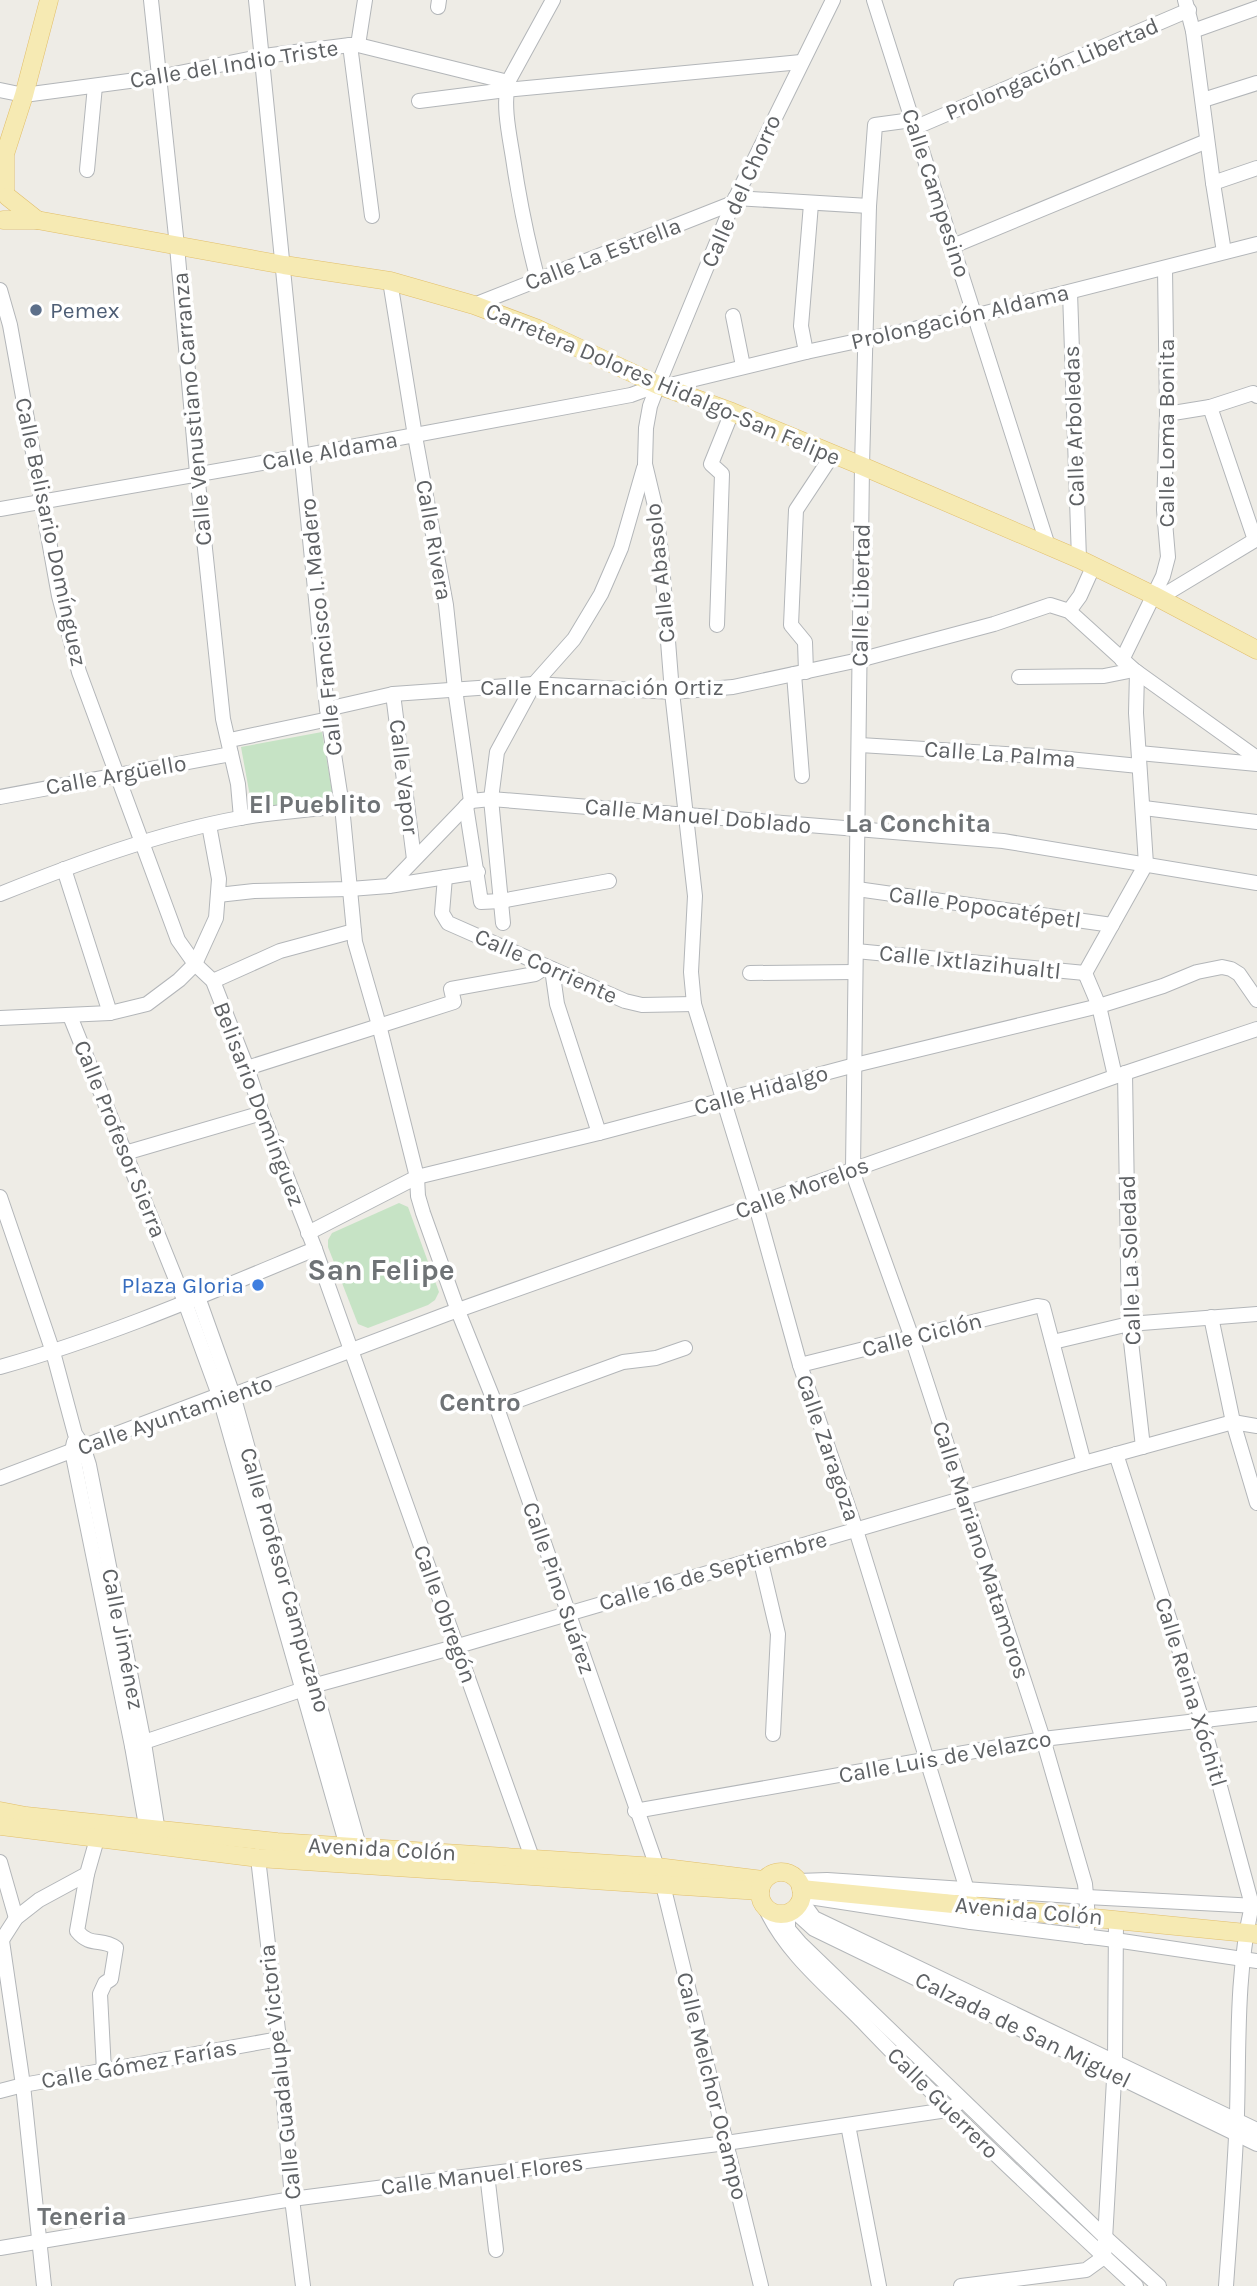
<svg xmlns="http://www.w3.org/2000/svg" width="1257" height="2286" font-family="Karla,sans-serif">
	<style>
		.green { fill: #c6e3c5 }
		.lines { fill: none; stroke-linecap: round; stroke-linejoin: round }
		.minor-casing { stroke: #b3b6b9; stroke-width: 16 }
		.major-casing { stroke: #e2bf6b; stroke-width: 19 }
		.minor { stroke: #fff; stroke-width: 14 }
		.major { stroke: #f6eab3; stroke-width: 18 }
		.service-dot { fill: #5c6f8a; stroke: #fff; stroke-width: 2.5 }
		.shop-dot { fill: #3f7fe0; stroke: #fff; stroke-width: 2.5 }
		.labels { text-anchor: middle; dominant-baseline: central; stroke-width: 7; stroke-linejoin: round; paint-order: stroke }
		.street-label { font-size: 23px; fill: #5e6164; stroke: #fff }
		.service-label { font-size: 23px; fill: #4e5e75; stroke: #fff; text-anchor: start }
		.shop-label { font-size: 23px; fill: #366cbe; stroke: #fff; text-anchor: end }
		.quarter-label { font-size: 26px; font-weight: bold; fill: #6f7376; stroke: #fff }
		.district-label { font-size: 30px; font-weight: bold; fill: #6f7376; stroke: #fff }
	</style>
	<rect width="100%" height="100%" fill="#eeece6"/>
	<g class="green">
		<path d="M322,732l11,65 -80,16 -12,-66z"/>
		<path d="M399,1203l9,4 31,85 -4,8 -7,5 -60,23 -10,-4 -30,-77v-7l4,-7z"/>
	</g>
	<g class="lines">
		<defs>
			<g id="minor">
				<path d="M151,0l26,246 20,227 26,246 15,65 3,34"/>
				<path d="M256,0l71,709 15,97 13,136 24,83 38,152 1,19 5,17 35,98 39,97 160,459"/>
				<path d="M833,0l-100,203 -75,182 -8,21 -4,22 -1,36 10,42 6,46 11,140 23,204 -4,76 3,32 62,202 44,159 56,165 116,376 -1,16"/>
				<path d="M874,0l174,546"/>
				<path d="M1185,0l8,31 20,152 11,69"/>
				<path d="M438,7l1,-7"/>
				<path d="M1193,31l64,-23"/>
				<path d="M350,45l22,171"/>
				<path d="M358,45l7,-45"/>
				<path d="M0,90l24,5 135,-18 105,-21 86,-11h8l150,37"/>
				<path d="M1203,100l54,-17"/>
				<path d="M419,101l87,-11 295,-28"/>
				<path d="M912,120l-37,5 -6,81 -7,260 -9,703 3,13 56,156 131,401 42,145 3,33 -2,20"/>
				<path d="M914,128l275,-118"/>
				<path d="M87,170l8,-84"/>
				<path d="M1213,183l44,-15"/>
				<path d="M735,198l134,8"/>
				<path d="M953,246l254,-105"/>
				<path d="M538,280c-11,-41 -19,-81 -25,-122 -4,-25 -10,-51 -5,-76l45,-82"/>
				<path d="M390,281l25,155 31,169 9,84 16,112"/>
				<path d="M0,290l10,35 49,271 20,76 99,268 17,24 18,17 34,87 15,45 53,136 220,617"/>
				<path d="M1070,292l9,267"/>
				<path d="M474,305l259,-102"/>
				<path d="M733,316l10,50"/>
				<path d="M806,352l-5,-26 10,-122"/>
				<path d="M662,387l144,-35 168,-36 283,-72"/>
				<path d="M1210,407l45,133"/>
				<path d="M1167,414l43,-7 43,-14 4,3"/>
				<path d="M0,509l302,-53 329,-61 27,-10"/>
				<path d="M1159,598l96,-58"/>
				<path d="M1069,611l11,-15 13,-29"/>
				<path d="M717,625l5,-151 -11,-10 21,-52"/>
				<path d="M1122,660l41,-84 5,-19 -4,-47 3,-96 -2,-146"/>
				<path d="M806,672l-1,-30 -14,-17 5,-115 37,-56"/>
				<path d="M794,674l8,102"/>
				<path d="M1019,677l85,-1 30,-6"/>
				<path d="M393,694l21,165"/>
				<path d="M327,709l66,-15 141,-10 138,8 61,-5 126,-27 135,-36 56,-19 19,6 65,59 123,88"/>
				<path d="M230,740l99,-21"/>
				<path d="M860,745l178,11 101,10"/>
				<path d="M1139,753l118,11"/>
				<path d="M0,797l231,-43"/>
				<path d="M471,801l20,-2 512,42 254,42"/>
				<path d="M466,806l15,96 20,-1 108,-20"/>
				<path d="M1144,808l113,14"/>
				<path d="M64,869l46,144"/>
				<path d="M445,877l-3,36 6,10 177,78 17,4 52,-1"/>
				<path d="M389,886l81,-84"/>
				<path d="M857,889l255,36"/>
				<path d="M0,894c78,-31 158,-61 240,-76 34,-6 68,-8 102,-12"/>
				<path d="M218,895l36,-4 96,-2 39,-3 89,-14"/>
				<path d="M503,923l-12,-124 6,-47 37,-68 40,-45 27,-45 20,-46 23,-80"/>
				<path d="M856,951l229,22"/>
				<path d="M552,969l5,35 42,129"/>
				<path d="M750,973l105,-1"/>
				<path d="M1085,973l61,-109 -10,-151 1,-41"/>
				<path d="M1085,973l14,33 16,70"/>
				<path d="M213,981l67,-30 74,-20"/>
				<path d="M70,1016l115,286 34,93 131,462"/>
				<path d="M0,1018l110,-5 37,-9 32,-24 16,-16 21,-46 3,-39 -10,-54"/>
				<path d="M247,1068l207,-66 -3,-13 84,-15 11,-7"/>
				<path d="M1125,1073l4,251 14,123"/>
				<path d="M125,1153l137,-40"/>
				<path d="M0,1197l53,155 22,82 8,12 6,19 55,278 15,95"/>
				<path d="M308,1233l109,-56 182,-44 256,-68 244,-59 64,-20 34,-14 25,-5 9,2 8,5 18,26"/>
				<path d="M198,1297l35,98 129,462"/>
				<path d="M1211,1317l22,105 24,81"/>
				<path d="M1053,1342l76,-18 128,-10"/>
				<path d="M800,1365l237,-59 6,1 41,156"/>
				<path d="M0,1367c108,-30 211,-75 315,-118"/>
				<path d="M497,1408l126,-46 33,-4 29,-10"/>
				<path d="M74,1442l-2,9 60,295 16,91"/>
				<path d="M1116,1454l86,266 50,185c-16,69 -13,139 -15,209 -2,57 -7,115 -11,172"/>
				<path d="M0,1478l219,-83h14l214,-81 678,-241 132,-44"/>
				<path d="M760,1558l18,76 -5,100"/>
				<path d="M132,1746l184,-61 142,-39 626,-183 149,-41 24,4"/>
				<path d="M635,1811l408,-72 214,-25"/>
				<path d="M258,1858l21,181 13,160 11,87"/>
				<path d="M0,1862l16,56"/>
				<path d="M87,1874l-10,57c14,17 24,6 39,17l-5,31 -6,4 -5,11 4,77"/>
				<path d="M798,1881l29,-1 260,17 170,9"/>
				<path d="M663,1885l98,401"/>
				<path d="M803,1896l168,26 144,18 142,21"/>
				<path d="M801,1900l13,18 443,212"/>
				<path d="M765,1907c20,45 62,79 96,113 88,92 181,179 275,266"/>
				<path d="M793,1910l21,19 443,215"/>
				<path d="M788,1913v16l12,14 306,295 53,48"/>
				<path d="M2,1941l21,144 21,201"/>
				<path d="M0,1943l16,-25 23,-18 48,-26 10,-35 -1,-10"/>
				<path d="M0,2091l23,-6 256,-46"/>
				<path d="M848,2125l31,161"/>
				<path d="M487,2174l9,76"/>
				<path d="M0,2248l292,-49 434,-56 221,-33 16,-9"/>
				<path d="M961,2286l125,-16 18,-13 11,-195 1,-143"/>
			</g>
			<g id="major">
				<path d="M5,190v-36l19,-59 25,-95"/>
				<path d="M8,197l29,23"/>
				<path d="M3,220h34l247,45 106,16 84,24 64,24 120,56 74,27 130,54 217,93 74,36 104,55"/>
				<path d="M0,1811l26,5 251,26 380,25 107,13"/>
				<path d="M0,1826l258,32 502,33"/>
				<circle cx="781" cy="1893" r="21"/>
				<path d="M801,1889l456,45"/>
			</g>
		</defs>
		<use href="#minor" class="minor-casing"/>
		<use href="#major" class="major-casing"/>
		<use href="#minor" class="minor"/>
		<use href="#major" class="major"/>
	</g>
	<circle class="service-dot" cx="36" cy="310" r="7"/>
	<circle class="shop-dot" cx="258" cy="1285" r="7"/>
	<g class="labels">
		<g class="street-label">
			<text transform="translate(234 64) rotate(-9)">Calle del Indio Triste</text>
			<text transform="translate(1052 69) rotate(-23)">Prolongación Libertad</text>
			<text transform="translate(741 191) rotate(-66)">Calle del Chorro</text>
			<text transform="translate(936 193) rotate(72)">Calle Campesino</text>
			<text transform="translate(603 254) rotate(-21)">Calle La Estrella</text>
			<text transform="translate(960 317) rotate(-13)">Prolongación Aldama</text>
			<text transform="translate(663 384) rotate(23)">Carretera Dolores Hidalgo-San Felipe</text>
			<text transform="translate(192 409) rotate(-95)">Calle Venustiano Carranza</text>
			<text transform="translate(1074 426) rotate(-92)">Calle Arboledas</text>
			<text transform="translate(1166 433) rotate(-90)">Calle Loma Bonita</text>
			<text transform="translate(330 451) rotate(-10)">Calle Aldama</text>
			<text transform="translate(51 532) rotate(78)">Calle Belisario Domínguez</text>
			<text transform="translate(434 540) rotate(80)">Calle Rivera</text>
			<text transform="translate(660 573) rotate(-96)">Calle Abasolo</text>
			<text transform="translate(861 595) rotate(-89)">Calle Libertad</text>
			<text transform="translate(321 627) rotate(-96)">Calle Francisco I. Madero</text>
			<text x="602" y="687">Calle Encarnación Ortiz</text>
			<text transform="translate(1000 754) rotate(4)">Calle La Palma</text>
			<text transform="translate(116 775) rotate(-10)">Calle Argüello</text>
			<text transform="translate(404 777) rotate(83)">Calle Vapor</text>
			<text transform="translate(698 816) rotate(5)">Calle Manuel Doblado</text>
			<text transform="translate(985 907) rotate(8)">Calle Popocatépetl</text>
			<text transform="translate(970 962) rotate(6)">Calle Ixtlazihualtl</text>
			<text transform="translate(546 966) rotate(24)">Calle Corriente</text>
			<text transform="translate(761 1090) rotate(-15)">Calle Hidalgo</text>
			<text transform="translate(259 1104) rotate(69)">Belisario Domínguez</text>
			<text transform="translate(120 1139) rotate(68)">Calle Profesor Sierra</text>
			<text transform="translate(802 1188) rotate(-20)">Calle Morelos</text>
			<text transform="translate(1130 1260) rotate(-92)">Calle La Soledad</text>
			<text transform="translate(922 1335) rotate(-14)">Calle Ciclón</text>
			<text transform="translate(175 1415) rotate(-19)">Calle Ayuntamiento</text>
			<text transform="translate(828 1448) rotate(71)">Calle Zaragoza</text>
			<text transform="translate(981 1550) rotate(72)">Calle Mariano Matamoros</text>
			<text transform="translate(713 1571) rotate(-16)">Calle 16 de Septiembre</text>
			<text transform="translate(285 1580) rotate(74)">Calle Profesor Campuzano</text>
			<text transform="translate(559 1588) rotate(71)">Calle Pino Suárez</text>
			<text transform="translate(445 1614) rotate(70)">Calle Obregón</text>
			<text transform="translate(123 1639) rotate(79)">Calle Jiménez</text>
			<text transform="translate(1191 1692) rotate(73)">Calle Reina Xóchitl</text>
			<text transform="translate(945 1757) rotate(-10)">Calle Luis de Velazco</text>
			<text transform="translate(382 1849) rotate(3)">Avenida Colón</text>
			<text transform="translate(1029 1911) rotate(5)">Avenida Colón</text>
			<text transform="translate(1023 2030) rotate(26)">Calzada de San Miguel</text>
			<text transform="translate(139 2064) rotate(-10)">Calle Gómez Farías</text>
			<text transform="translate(280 2072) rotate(-96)">Calle Guadalupe Victoria</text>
			<text transform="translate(712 2086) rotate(76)">Calle Melchor Ocampo</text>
			<text transform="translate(943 2103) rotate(45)">Calle Guerrero</text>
			<text transform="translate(482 2175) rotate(-7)">Calle Manuel Flores</text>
		</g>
		<g class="service-label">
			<text x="50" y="310">Pemex</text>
		</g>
		<g class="shop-label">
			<text x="244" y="1285">Plaza Gloria</text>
		</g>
		<g class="quarter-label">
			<text x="315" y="804">El Pueblito</text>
			<text x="918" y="823">La Conchita</text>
			<text x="480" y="1402">Centro</text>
			<text x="82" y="2216">Teneria</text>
		</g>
		<g class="district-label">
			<text x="381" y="1270">San Felipe</text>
		</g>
	</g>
</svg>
